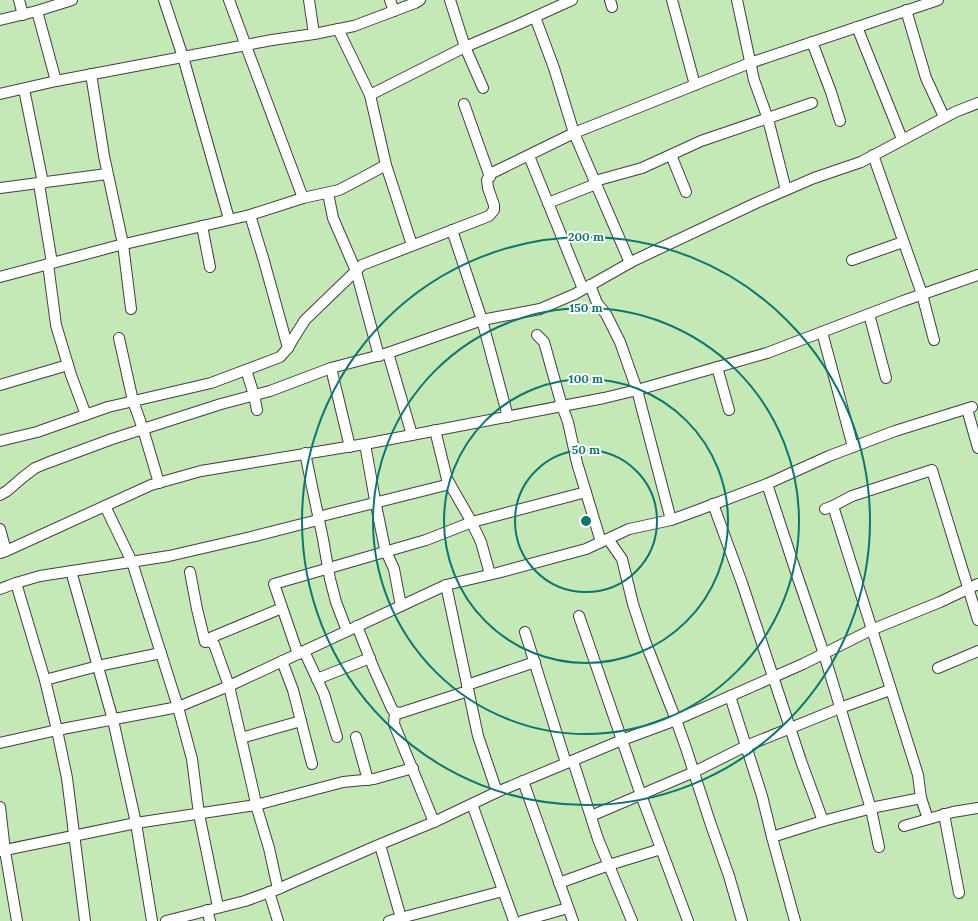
<svg xmlns="http://www.w3.org/2000/svg" width="978" height="921" font-family="Lora,serif">
	<style>
		.grass { fill: #c5e8b7 }
		.lines { fill: none; stroke-linecap: round; stroke-linejoin: round }
		.minor-casing { stroke: #404040; stroke-width: 12 }
		.minor { stroke: #fff; stroke-width: 10 }
		.ring { fill: none; stroke: #0f766e; stroke-width: 2 }
		.centre { fill: #0f766e; stroke: #fff; stroke-width: 2 }
		.ring-label { font-size: 12px; text-anchor: middle; font-weight: bold; fill: #0f766e; stroke: #fff; stroke-width: 4; stroke-linejoin: round; paint-order: stroke }
	</style>
	<rect width="100%" height="100%" fill="#feffed"/>
	<rect class="grass" x="0" y="0" width="978" height="921"/>
	<g class="lines">
		<defs>
			<g id="minor">
				<path d="M19,0l4,15"/>
				<path d="M164,0l19,57 46,162"/>
				<path d="M229,0l17,46 57,152"/>
				<path d="M309,0l5,34"/>
				<path d="M390,0l4,11"/>
				<path d="M450,0l15,47 18,41"/>
				<path d="M610,0l2,7"/>
				<path d="M672,0l23,85"/>
				<path d="M737,0l17,80 14,39 18,71"/>
				<path d="M906,10l20,68 18,39"/>
				<path d="M37,11l19,70"/>
				<path d="M535,17l19,51 20,65 56,130"/>
				<path d="M0,20l37,-9 35,-11"/>
				<path d="M857,27l45,112"/>
				<path d="M812,42l19,50 9,29"/>
				<path d="M91,74l13,82 19,88 8,65"/>
				<path d="M24,89l19,94"/>
				<path d="M0,94l56,-13 216,-41 42,-6 40,-8 61,-23 5,-3"/>
				<path d="M370,95l95,-48 54,-23 53,-24"/>
				<path d="M464,104l26,73"/>
				<path d="M671,155l15,37"/>
				<path d="M873,155l49,139 12,46"/>
				<path d="M529,156l54,133"/>
				<path d="M386,165l26,80"/>
				<path d="M595,181l47,-13 59,-27 111,-38"/>
				<path d="M39,184l13,79"/>
				<path d="M0,188l107,-14"/>
				<path d="M328,193l5,25 23,53 23,85"/>
				<path d="M548,203l48,-19"/>
				<path d="M250,215l14,46 24,87"/>
				<path d="M202,226l8,41"/>
				<path d="M452,230l30,90 26,97"/>
				<path d="M852,260l51,-18"/>
				<path d="M48,264l8,61 15,50 15,40"/>
				<path d="M0,277l116,-31 134,-31 53,-17 36,-8 21,-11 26,-14 -16,-70 -32,-66"/>
				<path d="M590,285l7,18 9,11 14,28 17,48 34,130"/>
				<path d="M869,314l17,64"/>
				<path d="M822,332l31,115"/>
				<path d="M537,335l7,7 18,64 6,16 9,41 24,79"/>
				<path d="M119,338l14,63 10,28 16,54"/>
				<path d="M388,353l24,82"/>
				<path d="M717,367l12,43"/>
				<path d="M331,368l19,79"/>
				<path d="M246,370l8,25 3,15"/>
				<path d="M0,385l68,-20"/>
				<path d="M967,409l11,39"/>
				<path d="M435,430l12,49 23,40 11,23 9,32"/>
				<path d="M0,441l37,-9 71,-25 103,-24 69,-26 8,-9 5,-9 12,-19 57,-55 127,-49 5,-6v-5l-6,-17 -1,-8 5,-7 82,-40 176,-70 188,-63"/>
				<path d="M365,444l10,56 10,49 9,20 7,37"/>
				<path d="M305,453l18,86 7,40 6,23 11,29"/>
				<path d="M767,484l30,91 27,79 47,155 8,38"/>
				<path d="M0,495l7,-4 15,-13 13,-10 12,-5 65,-24 109,-35 49,-13 61,-23 57,-15 94,-33 58,-11 35,-15 58,-33 123,-58 58,-25 47,-16 94,-50 23,-9"/>
				<path d="M713,504l29,79 59,178 22,60"/>
				<path d="M105,506l27,56 46,145 14,52 7,55 19,93"/>
				<path d="M833,506l85,269 3,23 7,21"/>
				<path d="M825,509l8,-3 19,-10 80,-26 46,150"/>
				<path d="M318,517l132,-33"/>
				<path d="M0,529l6,22"/>
				<path d="M608,539l14,20 11,45 12,37 31,79 10,28 24,74 19,54 13,45"/>
				<path d="M0,553l6,-2 145,-66 50,-14 164,-27 239,-46 33,-8 130,-37 136,-52 75,-26"/>
				<path d="M71,571l42,149 23,103 16,98"/>
				<path d="M190,572l7,37 8,33 3,-1 6,3 15,42 25,108 2,11 13,43 9,41"/>
				<path d="M16,583l29,97 12,50 10,48 18,143"/>
				<path d="M446,585l32,151 19,56"/>
				<path d="M0,589l16,-6 24,-7 129,-20 82,-19 67,-17"/>
				<path d="M579,616l62,179 47,126"/>
				<path d="M357,626l17,43 18,40 3,3 5,1 68,-22"/>
				<path d="M525,632l41,131"/>
				<path d="M205,640l77,-32"/>
				<path d="M304,651l20,43 13,43"/>
				<path d="M298,654l-24,-70 152,-44 46,-18 114,-30"/>
				<path d="M282,661l11,29 19,74"/>
				<path d="M938,668l40,-17"/>
				<path d="M317,679l53,-21"/>
				<path d="M45,680l53,-14 63,-13"/>
				<path d="M467,685l68,-23"/>
				<path d="M730,696l32,100 10,41 23,84"/>
				<path d="M395,712l-1,12 40,98"/>
				<path d="M356,737l12,43"/>
				<path d="M241,738l60,-17"/>
				<path d="M0,743l57,-13 121,-23 51,-21 217,-101 51,-12 89,-24 43,-20 42,-9 30,-11 66,-25 62,-28 66,-25 77,-24"/>
				<path d="M573,761l25,78 34,82"/>
				<path d="M523,781l50,140"/>
				<path d="M472,804l42,117"/>
				<path d="M0,807l5,44 12,70"/>
				<path d="M944,814l15,79"/>
				<path d="M591,816l103,-44 52,-26 94,-38 50,-18"/>
				<path d="M904,826l49,-14 25,-4"/>
				<path d="M772,837l51,-16 53,-14 45,-9"/>
				<path d="M380,845l21,73"/>
				<path d="M0,851l136,-28 120,-18 87,-23 31,-3 39,-11"/>
				<path d="M559,883l50,-18 52,-16"/>
				<path d="M269,892l9,29"/>
				<path d="M207,910l3,11"/>
				<path d="M166,921l79,-20 33,-12 98,-43 58,-24 63,-30 125,-52 54,-20 127,-56 68,-34 69,-28 38,-18"/>
				<path d="M389,921l114,-30"/>
				<path d="M522,921l46,-13"/>
			</g>
		</defs>
		<use href="#minor" class="minor-casing"/>
		<use href="#minor" class="minor"/>
	</g>
	<g class="ring">
		<circle cx="586" cy="521" r="71"/>
		<circle cx="586" cy="521" r="142"/>
		<circle cx="586" cy="521" r="213"/>
		<circle cx="586" cy="521" r="284"/>
	</g>
	<circle cx="586" cy="521" r="6" class="centre"/>
	<g class="ring-label">
		<text x="586" y="241">200 m</text>
		<text x="586" y="312">150 m</text>
		<text x="586" y="383">100 m</text>
		<text x="586" y="454">50 m</text>
	</g>
</svg>
